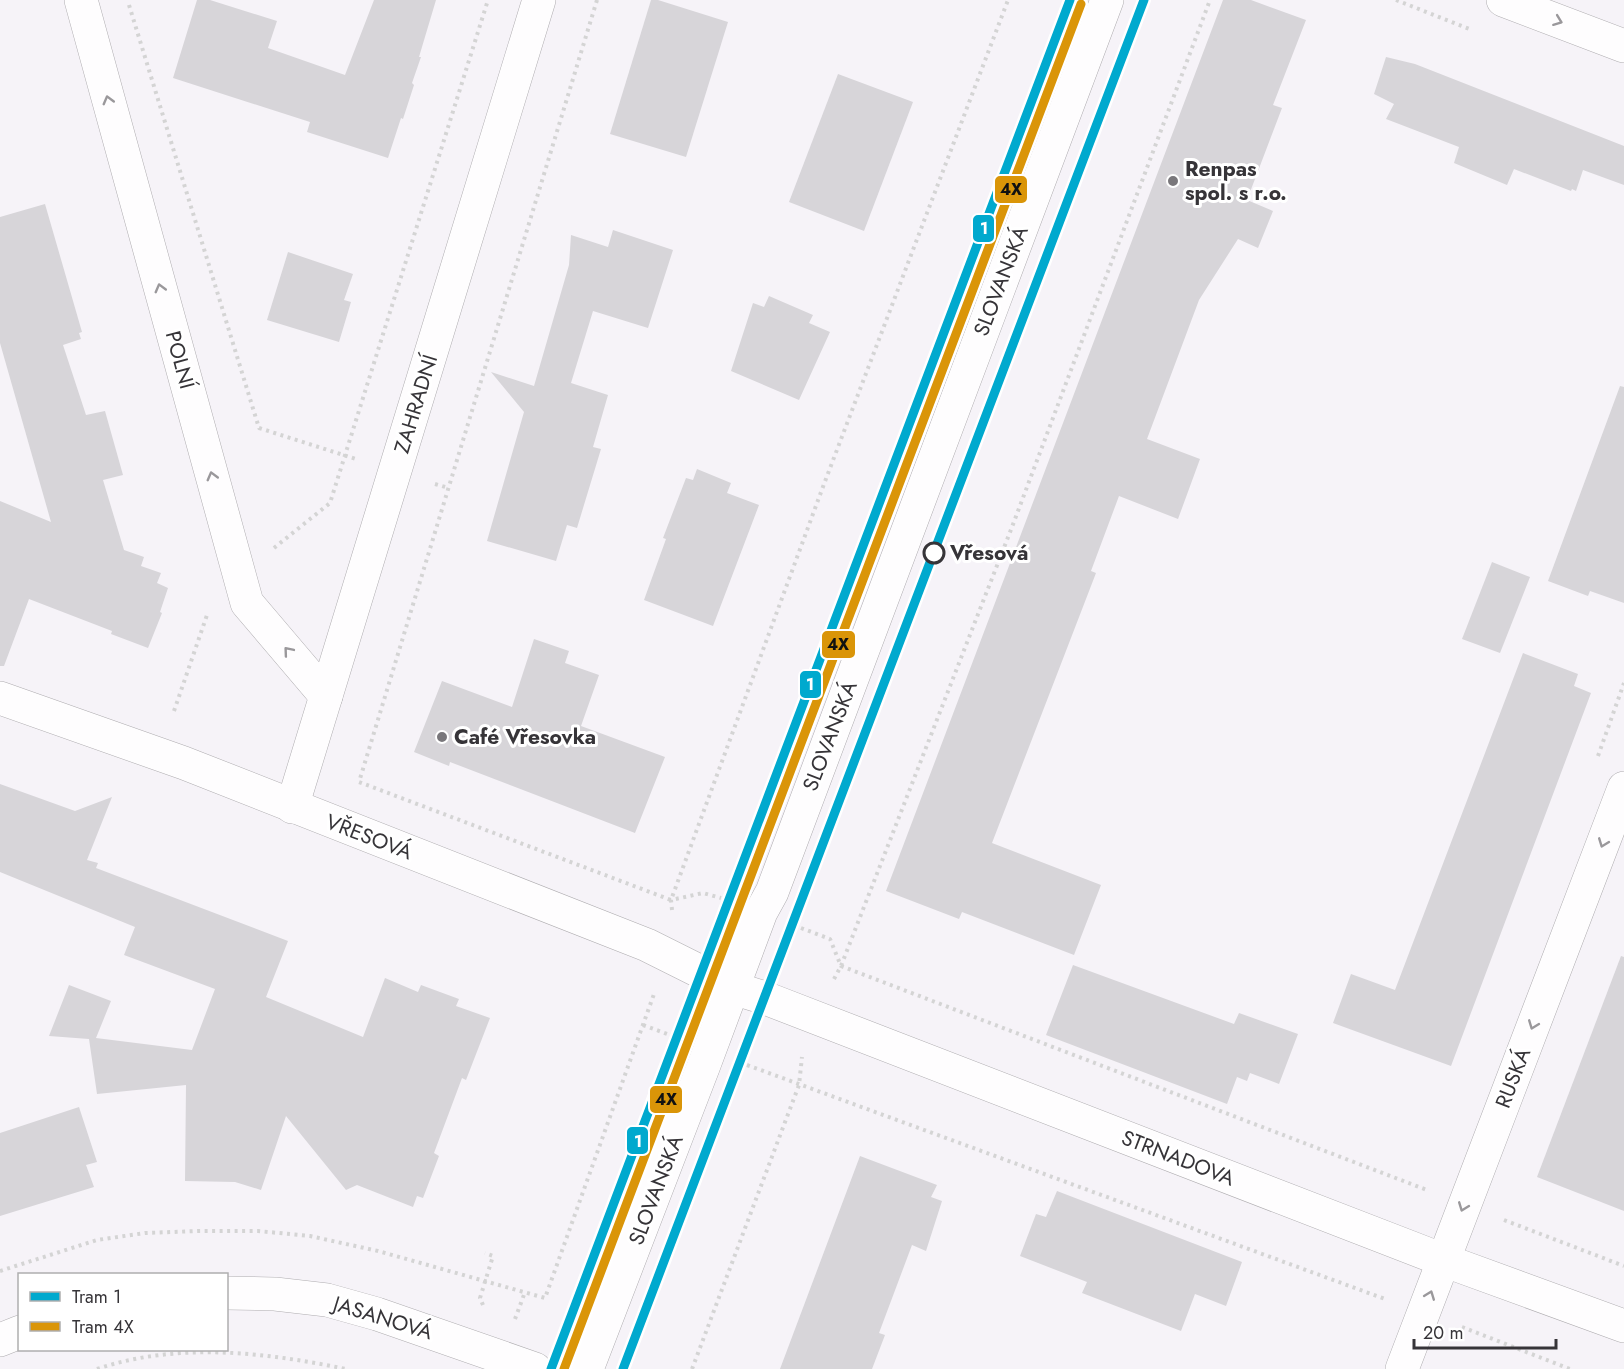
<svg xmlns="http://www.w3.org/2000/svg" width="1624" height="1369" font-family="Jost,sans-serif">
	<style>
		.building { fill: #d7d5d9 }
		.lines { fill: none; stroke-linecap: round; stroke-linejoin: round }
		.minor-casing { stroke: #afadb0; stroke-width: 34 }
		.major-casing { stroke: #afadb0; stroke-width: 34 }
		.path { stroke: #d4d4d4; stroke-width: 4; stroke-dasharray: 3 4.5; stroke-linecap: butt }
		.minor { stroke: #fefdfe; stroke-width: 33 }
		.major { stroke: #fefdfe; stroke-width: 33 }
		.tram-1-casing { stroke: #fff; stroke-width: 14 }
		.tram-2-casing { stroke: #fff; stroke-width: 14 }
		.tram-1 { stroke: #00a9ce; stroke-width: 9 }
		.tram-2 { stroke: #da9508; stroke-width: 9 }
		.oneway { stroke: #9a989b }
		.poi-dot { fill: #79777b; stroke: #fff; stroke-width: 2 }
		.stop-dot { fill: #fff; stroke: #363438; stroke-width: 3 }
		.labels { text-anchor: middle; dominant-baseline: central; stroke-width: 6; stroke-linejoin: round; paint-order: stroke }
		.poi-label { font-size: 21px; font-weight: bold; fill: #363438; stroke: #fff; text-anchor: start }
		.street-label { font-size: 21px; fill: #363438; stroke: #fff }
		.stop-label { font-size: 21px; font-weight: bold; fill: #363438; stroke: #fff; text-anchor: start }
		.line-badge { stroke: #fff; stroke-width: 2 }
		.badge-label { font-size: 16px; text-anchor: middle; font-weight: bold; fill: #fff }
		.pale-badge-label { font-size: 16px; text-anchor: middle; font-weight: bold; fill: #111 }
	</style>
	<rect width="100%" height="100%" fill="#f6f3f8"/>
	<g class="building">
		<path d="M197,0h13l67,21 -9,27 77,27 29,-75h62l-17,57h2l-9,26 2,2 -11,34 -2,-1 -13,40 -81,-26 3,-10 -137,-44z"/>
		<path d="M651,0h7l70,22 -42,135 -76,-23z"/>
		<path d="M1223,0h28l55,20 -33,85 9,3 -35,92 26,11 -15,37 -20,-9 -39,61 -52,139 53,20 -22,60 -59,-23 -28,75 5,2 -104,270 109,42 -27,70 -112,-43 -3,7 -73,-28z"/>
		<path d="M1386,57l29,7 209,82v39l-41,-15 -7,21 -4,-2 -1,2 -57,-22 -7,16 -53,-22 5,-16 -73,-28 8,-15 -20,-10z"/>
		<path d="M838,74l75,28 -49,129 -75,-29z"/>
		<path d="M45,204l37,128 -3,1 2,6 -18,6 23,70 19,-4 18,64 -20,5 21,70 20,7 -3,9 20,7 -4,10 11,5 -8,24 2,1 -14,35 -37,-14 1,-3 -83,-32 -25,67h-4v-165l51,21 -51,-179v-126z"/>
		<path d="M613,230l60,20 -25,78 -55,-17 -22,72 37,12 -15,52 8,2 -24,79 -10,-3 -11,36 -69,-20 37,-129 -33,-40 43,14 35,-121 2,-30 37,12z"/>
		<path d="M288,252l65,22 -9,26 7,2 -12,40 -72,-22z"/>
		<path d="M769,296l44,19 -4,8 21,9 -31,68 -68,-29 22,-68 11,4z"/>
		<path d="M1620,386l4,1v216l-34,-12 -2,5 -40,-15z"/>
		<path d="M697,469l34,14 -4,10 32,12 -46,121 -69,-26 22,-61 -3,-1 23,-60 7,2z"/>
		<path d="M1492,562l38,15 -30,76 -38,-14z"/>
		<path d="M534,639l35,12 -4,12 34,12 -18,51 84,31 -30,76 -185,-71 -1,4 -35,-14 28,-71 70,26z"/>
		<path d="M1523,653l55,21 -4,12 17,7 -140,373 -118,-43 18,-49 44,16z"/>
		<path d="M0,784l75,27 37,-14 -25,63 11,3 -2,5 192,73 -22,56 97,40 22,-59 33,14 3,-7 38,14 -3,7 34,12 -24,62 -4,-2 -28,75 5,3 -16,42 -6,-2 -4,11 -56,-22 -11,5 -60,-74 -25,74 -26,-8 -50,-1 1,-96 -89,9 -8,-55 -40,-3 20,-51 42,16 -15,37 96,12 23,-61 -91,-34 11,-28 -135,-55z"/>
		<path d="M1621,956l3,1v254l-87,-34z"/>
		<path d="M1073,965l161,59 5,-11 59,21 -19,50 -29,-11 -3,8 -10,-4 -10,27 -181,-69z"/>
		<path d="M79,1107l18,55 -11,3 8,22 -94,29v-83z"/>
		<path d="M860,1156l77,29 -6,12 11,4 -16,50 -14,-6 -33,88 6,2 -13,34h-92z"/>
		<path d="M1057,1191l185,71 -16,44 -31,-12 -14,37 -99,-38 5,-11 -67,-26 16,-42 10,3z"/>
	</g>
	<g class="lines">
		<defs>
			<g id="minor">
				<path d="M81,0l166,603 79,93"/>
				<path d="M1503,0l121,46"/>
				<path d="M0,698l184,65 463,182 86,43 32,10 678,262 181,66"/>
				<path d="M292,807l247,-807"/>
				<path d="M226,1293l49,1 52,6 50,14 158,55"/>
				<path d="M0,1340l20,-8"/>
				<path d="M1402,1369l222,-581"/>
			</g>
			<path id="major" d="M587,1369l117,-304 57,-153 11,-20 335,-892"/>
		</defs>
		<use href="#minor" class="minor-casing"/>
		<use href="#major" class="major-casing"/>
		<g class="path">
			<path d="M597,0l-238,782 312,118 153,-416 184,-484"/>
			<path d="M1396,0l76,30"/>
			<path d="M129,5l130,423 97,31"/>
			<path d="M435,484l14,4"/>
			<path d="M274,548l56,-45 158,-503"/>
			<path d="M174,711l33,-96"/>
			<path d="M1598,756l26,-73"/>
			<path d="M672,910l-1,-10 32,-7 18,5"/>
			<path d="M801,928l29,11 11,27 586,224"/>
			<path d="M834,979l7,-13 171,-439 198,-527"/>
			<path d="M643,1025l27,10"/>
			<path d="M747,1065l638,234"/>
			<path d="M1504,1220l120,46"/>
			<path d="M0,1271l97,-31 48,-7 54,-2h59l52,5 68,15 167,47 109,-304"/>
			<path d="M483,1305l-3,-7 13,-42 -8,-3"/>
			<path d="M515,1319l10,-27"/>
			<path d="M1462,1327l108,42"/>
			<path d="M97,1369c80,-27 167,-17 249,0"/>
			<path d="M692,1369l107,-284 3,-28"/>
		</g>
		<use href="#minor" class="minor"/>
		<use href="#major" class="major"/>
		<defs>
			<g id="tram-1">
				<path d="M551,1369l519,-1369"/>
				<path d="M623,1369l521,-1369"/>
			</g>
			<path id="tram-2" d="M564,1369l517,-1365"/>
		</defs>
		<use href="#tram-1" class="tram-1-casing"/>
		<use href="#tram-2" class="tram-2-casing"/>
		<use href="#tram-1" class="tram-1"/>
		<use href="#tram-2" class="tram-2"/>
	</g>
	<defs><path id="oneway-chevron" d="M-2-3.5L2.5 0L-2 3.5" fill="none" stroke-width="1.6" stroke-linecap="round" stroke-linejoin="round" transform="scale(1.5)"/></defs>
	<g class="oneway">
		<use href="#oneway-chevron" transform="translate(1558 21) rotate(21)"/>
		<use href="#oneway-chevron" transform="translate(108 100) rotate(-105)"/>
		<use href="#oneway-chevron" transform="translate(160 288) rotate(-105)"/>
		<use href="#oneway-chevron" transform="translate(212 476) rotate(-105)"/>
		<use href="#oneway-chevron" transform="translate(288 651) rotate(-130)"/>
		<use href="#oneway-chevron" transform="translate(1603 843) rotate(111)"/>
		<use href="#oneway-chevron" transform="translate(1533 1025) rotate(111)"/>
		<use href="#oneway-chevron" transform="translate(1463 1207) rotate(111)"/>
		<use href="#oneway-chevron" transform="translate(1430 1295) rotate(-69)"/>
	</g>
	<g class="poi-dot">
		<circle cx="1173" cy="181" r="6"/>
		<circle cx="442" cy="737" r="6"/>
	</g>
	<circle class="stop-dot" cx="934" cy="553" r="10"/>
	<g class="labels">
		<g class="poi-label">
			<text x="1185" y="169">Renpas<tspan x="1185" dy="24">spol. s r.o.</tspan></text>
			<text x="454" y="737">Café Vřesovka</text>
		</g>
		<g class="street-label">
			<text transform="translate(1001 281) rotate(-69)">SLOVANSKÁ</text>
			<text transform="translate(180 360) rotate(75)">POLNÍ</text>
			<text transform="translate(416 404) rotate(-73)">ZAHRADNÍ</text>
			<text transform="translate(830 736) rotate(-69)">SLOVANSKÁ</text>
			<text transform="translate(369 837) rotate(21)">VŘESOVÁ</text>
			<text transform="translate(1513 1078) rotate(-69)">RUSKÁ</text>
			<text transform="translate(1178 1158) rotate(21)">STRNADOVA</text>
			<text transform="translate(656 1190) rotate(-69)">SLOVANSKÁ</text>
			<text transform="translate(383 1318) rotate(17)">JASANOVÁ</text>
		</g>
		<g class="stop-label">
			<text x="950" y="553">Vřesová</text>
		</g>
	</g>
	<g class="line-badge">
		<rect x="994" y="175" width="34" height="29" rx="6" fill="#da9508"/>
		<rect x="972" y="214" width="23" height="29" rx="6" fill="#00a9ce"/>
		<rect x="821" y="630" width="35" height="29" rx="6" fill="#da9508"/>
		<rect x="799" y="670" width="23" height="29" rx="6" fill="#00a9ce"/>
		<rect x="649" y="1085" width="34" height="29" rx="6" fill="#da9508"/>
		<rect x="626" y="1126" width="23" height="29" rx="6" fill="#00a9ce"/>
	</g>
	<g class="badge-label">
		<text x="984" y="234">1</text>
		<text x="810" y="690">1</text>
		<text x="638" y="1147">1</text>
	</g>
	<g class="pale-badge-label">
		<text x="1011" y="195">4X</text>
		<text x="838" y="650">4X</text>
		<text x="666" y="1105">4X</text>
	</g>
	<rect x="18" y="1273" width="210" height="78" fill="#ffffff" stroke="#afaeaf" stroke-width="1.5"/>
	<rect x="30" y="1292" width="30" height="9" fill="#00a9ce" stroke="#afaeaf" stroke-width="1.5"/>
	<text x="72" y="1303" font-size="18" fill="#363438">Tram 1</text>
	<rect x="30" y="1322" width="30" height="9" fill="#da9508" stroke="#afaeaf" stroke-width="1.5"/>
	<text x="72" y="1333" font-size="18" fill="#363438">Tram 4X</text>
	<path d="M1414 1339v9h142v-9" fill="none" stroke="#363438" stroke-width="3"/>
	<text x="1423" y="1339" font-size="18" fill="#363438" stroke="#ffffff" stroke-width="4.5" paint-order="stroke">20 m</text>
</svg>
